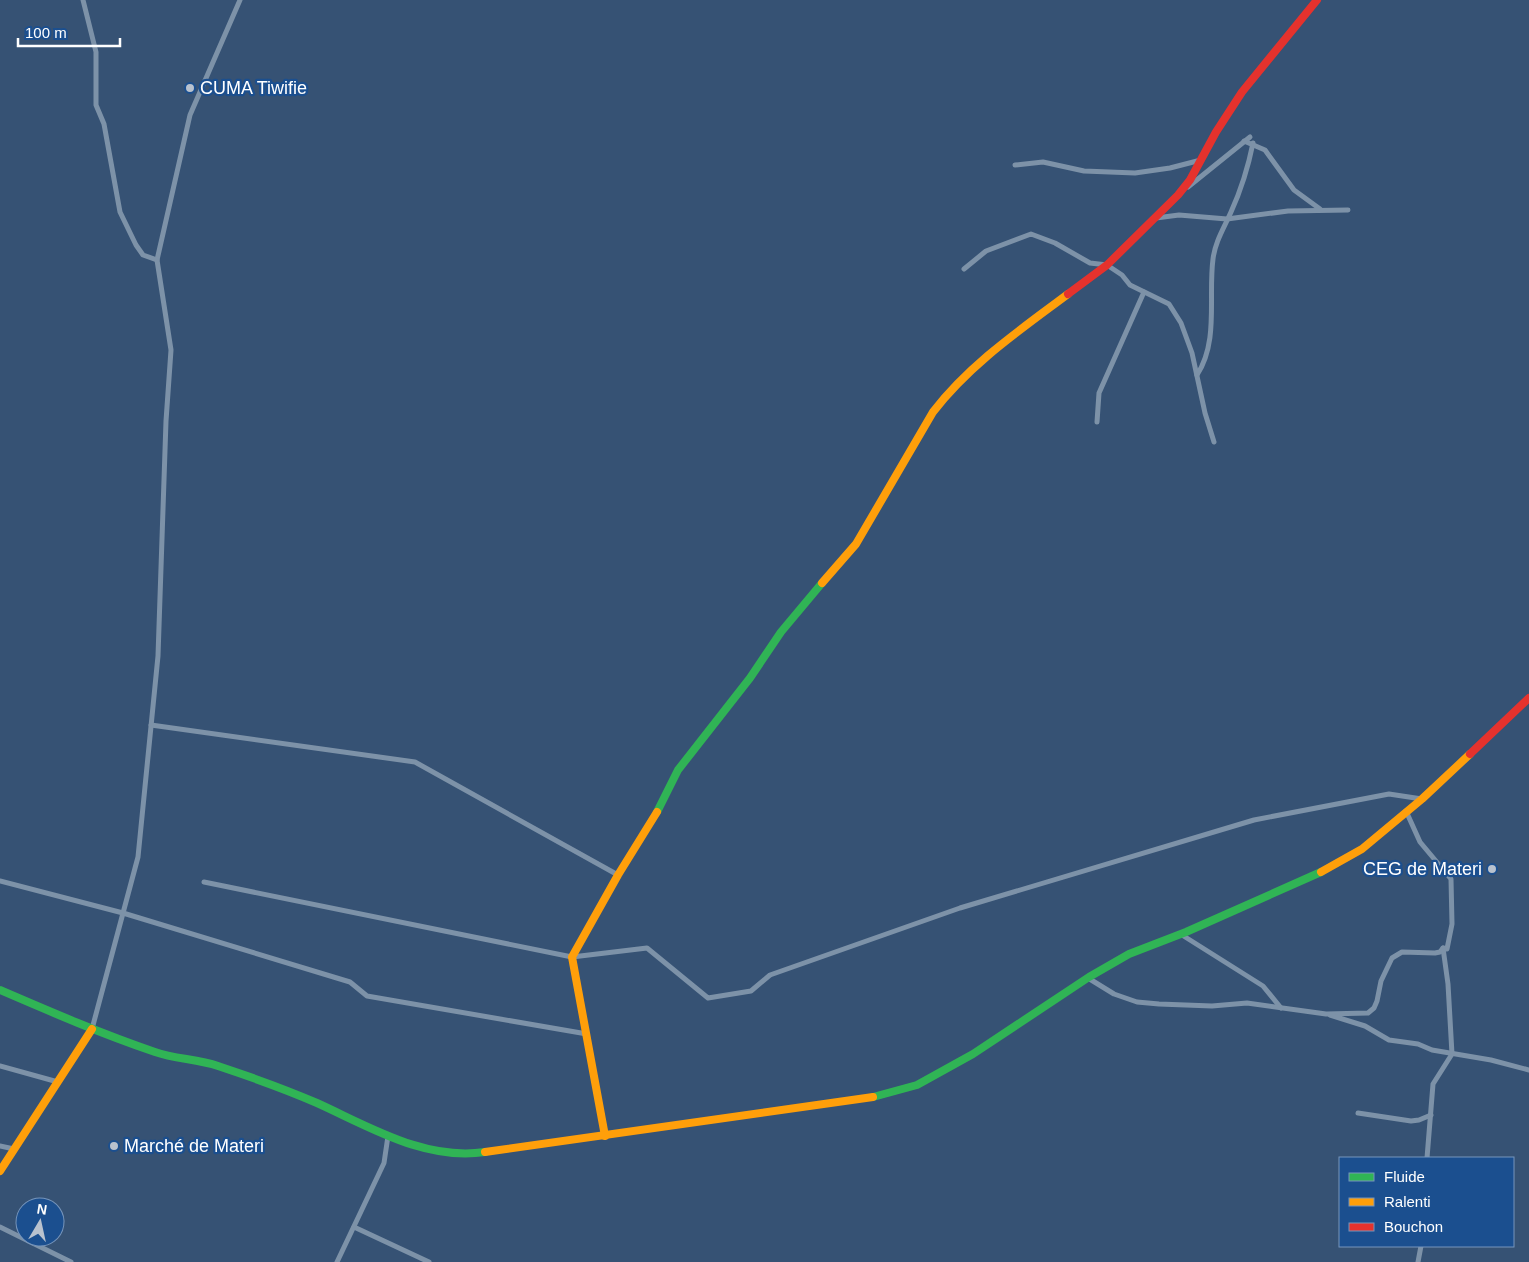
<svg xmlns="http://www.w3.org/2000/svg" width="1529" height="1262" font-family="Helvetica,sans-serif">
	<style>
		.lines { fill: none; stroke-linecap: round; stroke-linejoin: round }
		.street { stroke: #7d92a8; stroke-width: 5 }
		.fast { stroke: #30b455; stroke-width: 8 }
		.slow { stroke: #ff9f0a; stroke-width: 8 }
		.jam { stroke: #e5322d; stroke-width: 8 }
		.poi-dot { fill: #b9c2ce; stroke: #1b4f8f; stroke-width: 2 }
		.labels { text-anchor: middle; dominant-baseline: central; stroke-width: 4.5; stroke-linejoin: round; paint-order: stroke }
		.poi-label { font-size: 18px; fill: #fff; stroke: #1b4f8f; text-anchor: start }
	</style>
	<rect width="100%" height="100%" fill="#365274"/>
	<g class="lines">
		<g class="street">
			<path d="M83,0l13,52v53l8,19 16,88 16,33 7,10 14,5"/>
			<path d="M1244,141l21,9 29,40 26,19"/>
			<path d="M1015,165l28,-3 41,9 51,2 35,-5 31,-8"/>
			<path d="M1188,187l62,-50"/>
			<path d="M1156,218l23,-3 48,4 61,-8 60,-1"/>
			<path d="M964,269l22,-18 45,-17 24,9 35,20 17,2 15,10 8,10 39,19 12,19 11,30 13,60 9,29"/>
			<path d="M1197,375c22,-34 11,-78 16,-116 2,-17 11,-31 18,-47 10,-22 17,-44 22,-69"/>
			<path d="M1097,422l2,-29 45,-101"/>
			<path d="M151,725l264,37 203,113"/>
			<path d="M0,881l123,32 227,69 17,14 220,38"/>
			<path d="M204,882l368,75 75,-9 61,50 43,-7 19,-16 190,-67 294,-88 135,-26 33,5"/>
			<path d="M1182,935l81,51 18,22"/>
			<path d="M1088,978l26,16 23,8 22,2 53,2 35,-3 79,11 42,-1 6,-5 3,-7 4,-20 11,-23 10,-6 33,1 5,-1 3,-4 4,1 5,-25 -1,-45 -31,-37 -14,-31"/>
			<path d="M1330,1015l35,11 24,14 29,4 14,6 59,10 38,10"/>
			<path d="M92,1029l46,-172 20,-201 8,-235 5,-71 -14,-90 33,-145 50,-115"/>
			<path d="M0,1066l58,16"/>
			<path d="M1358,1113l53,8 8,-1 12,-5"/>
			<path d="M0,1146l14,3"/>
			<path d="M1427,1158l6,-74 19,-30 -4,-70 -5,-36"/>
			<path d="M0,1227l71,35"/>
			<path d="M354,1227l75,35"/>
			<path d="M337,1262l47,-99 4,-27"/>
			<path d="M1418,1262l3,-16"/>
		</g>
		<g class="fast">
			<path d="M657,812l21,-42 72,-92 31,-46 41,-49"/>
			<path d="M0,990c51,22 102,44 155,62 20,7 42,7 63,14 33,11 67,23 99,37 53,24 108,58 168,49"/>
			<path d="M873,1097l44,-12 56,-31 116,-77 40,-23 57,-22 135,-60"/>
		</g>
		<g class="slow">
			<path d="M822,583l34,-39 77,-132c37,-48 87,-82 135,-118"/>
			<path d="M1321,872l41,-23 60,-50 48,-45"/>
			<path d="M605,1136l-33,-179 46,-82 39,-63"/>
			<path d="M485,1152l388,-55"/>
			<path d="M0,1171l92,-142"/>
		</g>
		<g class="jam">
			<path d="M1068,294l39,-29 71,-70 12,-15 26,-48 26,-40 75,-92"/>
			<path d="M1470,754l59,-56"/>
		</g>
	</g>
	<g class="poi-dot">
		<circle cx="190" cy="88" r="5"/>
		<circle cx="1492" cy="869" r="5"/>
		<circle cx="114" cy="1146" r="5"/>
	</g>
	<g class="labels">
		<g class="poi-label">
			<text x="200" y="88">CUMA Tiwifie</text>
			<text x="1482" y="869" text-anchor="end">CEG de Materi</text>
			<text x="124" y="1146">Marché de Materi</text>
		</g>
	</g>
	<rect x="1339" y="1157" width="175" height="90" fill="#1b4f8f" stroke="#7695bc"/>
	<rect x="1349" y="1173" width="25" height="8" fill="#30b455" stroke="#7695bc"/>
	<text x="1384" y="1182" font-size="15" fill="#ffffff">Fluide</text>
	<rect x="1349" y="1198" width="25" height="8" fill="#ff9f0a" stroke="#7695bc"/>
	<text x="1384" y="1207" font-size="15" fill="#ffffff">Ralenti</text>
	<rect x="1349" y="1223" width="25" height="8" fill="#e5322d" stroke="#7695bc"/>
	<text x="1384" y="1232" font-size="15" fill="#ffffff">Bouchon</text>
	<g transform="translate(40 1222) rotate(9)"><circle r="24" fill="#1b4f8f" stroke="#7695bc"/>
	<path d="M0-4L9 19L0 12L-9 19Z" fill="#b9c2ce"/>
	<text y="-8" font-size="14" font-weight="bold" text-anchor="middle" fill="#ffffff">N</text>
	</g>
	<path d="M18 38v8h102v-8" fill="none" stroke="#ffffff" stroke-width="2.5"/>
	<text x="25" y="38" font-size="15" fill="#ffffff" stroke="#1b4f8f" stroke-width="4" paint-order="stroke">100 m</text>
</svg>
